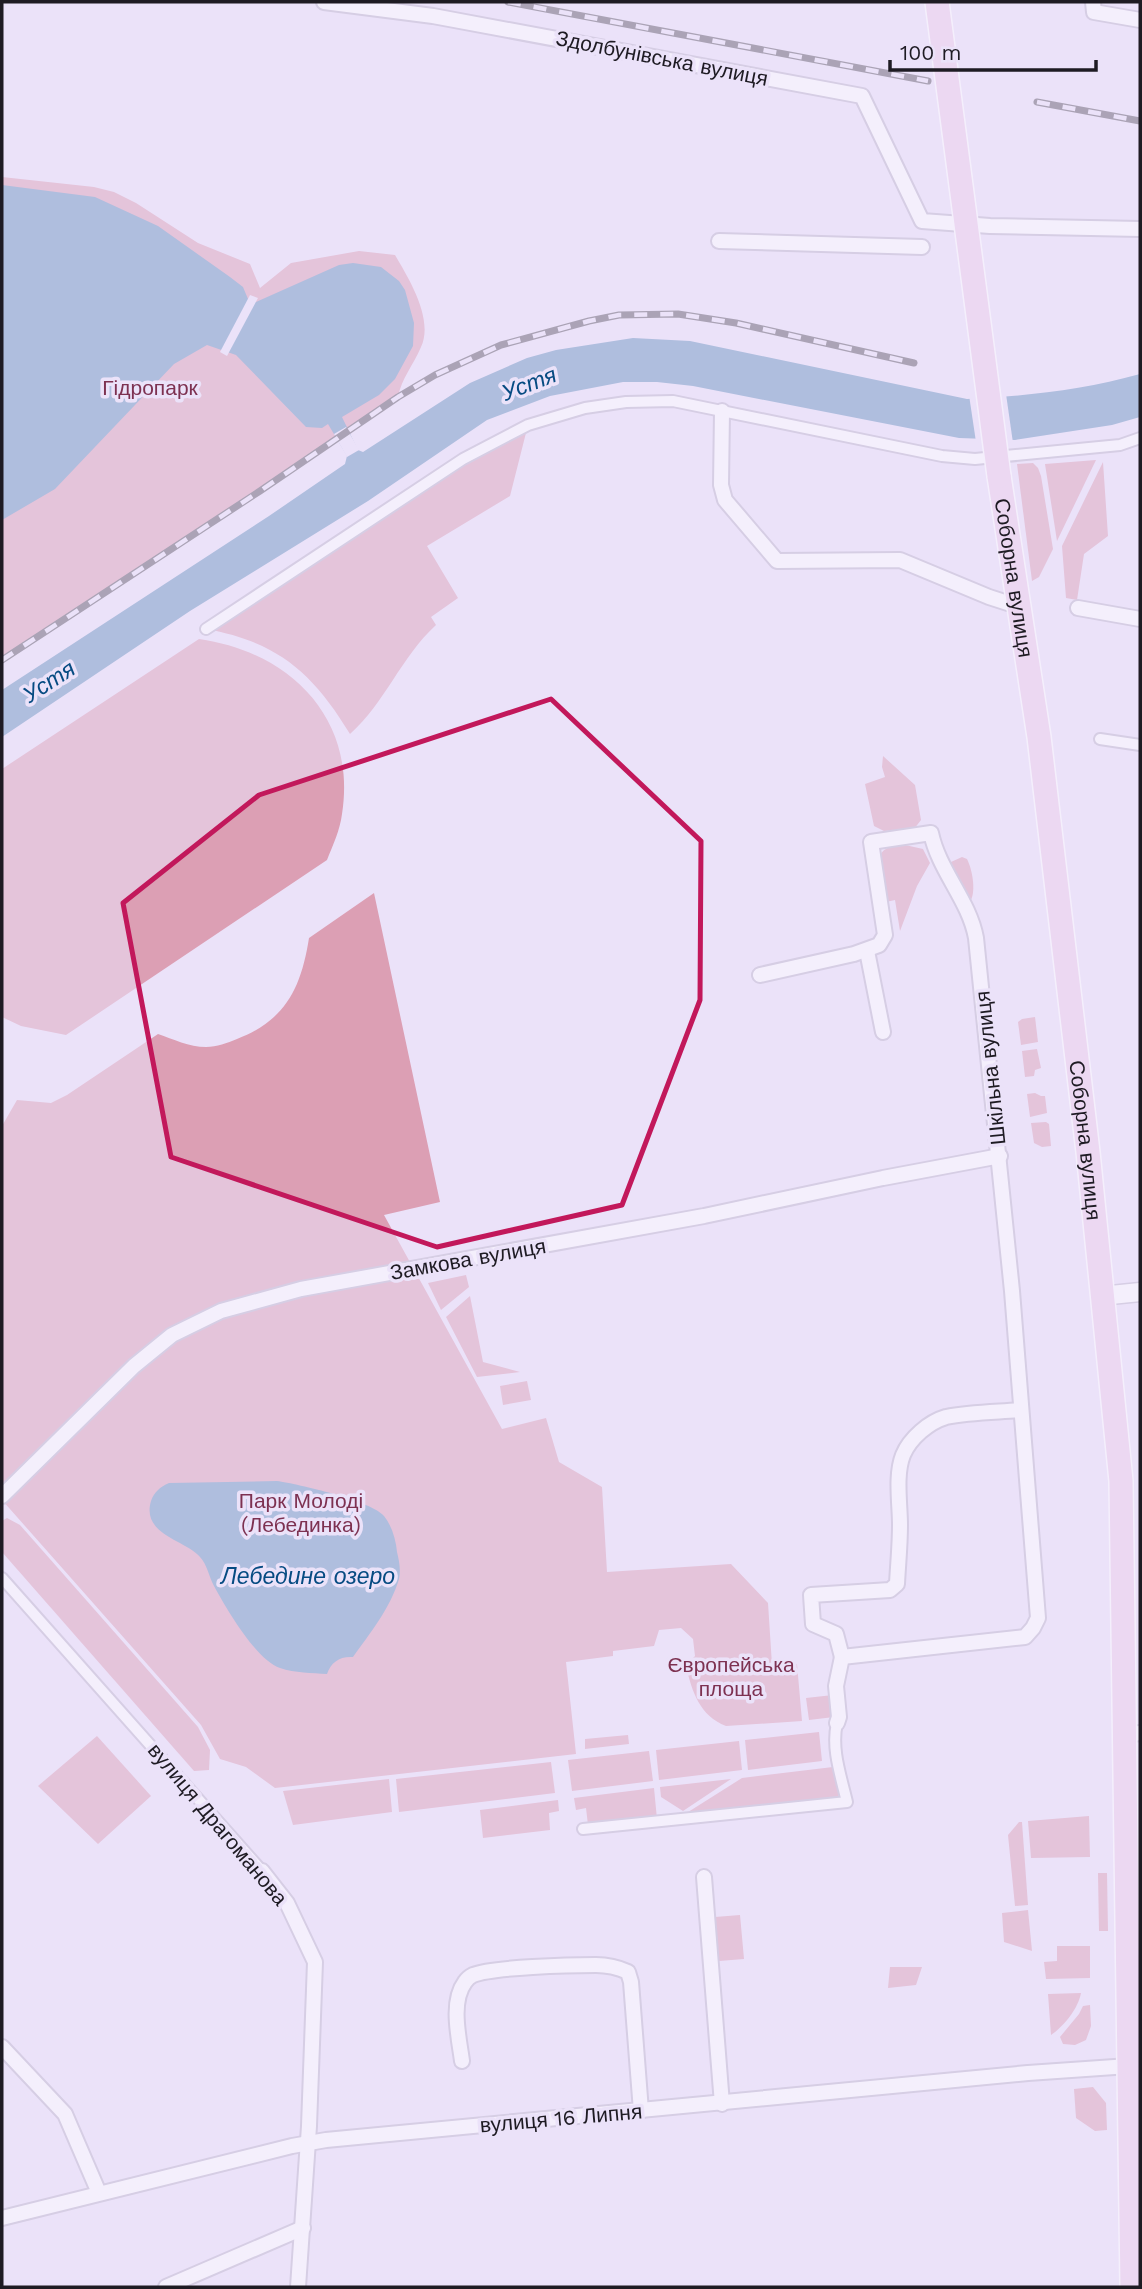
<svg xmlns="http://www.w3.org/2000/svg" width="1142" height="2289" font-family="'Work Sans',sans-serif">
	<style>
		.green { fill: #dc9fb4 }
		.water { fill: #6792bd }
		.pier { fill: #ebe2f9 }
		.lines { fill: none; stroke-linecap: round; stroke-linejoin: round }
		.pedestrian-casing { stroke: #bdb5cb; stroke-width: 14 }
		.minor-casing { stroke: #bdb5cb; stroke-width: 18 }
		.tertiary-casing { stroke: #bdb5cb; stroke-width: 21 }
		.primary-casing { stroke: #fff; stroke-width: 26 }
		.pedestrian { stroke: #fff; stroke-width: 10 }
		.minor { stroke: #fff; stroke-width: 14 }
		.tertiary { stroke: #fff; stroke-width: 18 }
		.primary { stroke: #edcce9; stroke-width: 23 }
		.rail-casing { stroke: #5d5864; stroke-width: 7 }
		.rail { stroke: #ebe2f9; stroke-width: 4.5; stroke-dasharray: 13; stroke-linecap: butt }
		.primary-bridge-casing { stroke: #fff; stroke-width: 26; stroke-linecap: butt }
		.primary-bridge { stroke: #edcce9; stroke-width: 23 }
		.marked { fill: none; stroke: #c2185b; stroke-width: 5; stroke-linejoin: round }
		.labels { text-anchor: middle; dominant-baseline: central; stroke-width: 7; stroke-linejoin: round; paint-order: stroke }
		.street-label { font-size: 21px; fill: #1e1b23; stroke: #ebe2f9 }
		.park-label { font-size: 21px; fill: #7d3151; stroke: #ebe2f9 }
		.water-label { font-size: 23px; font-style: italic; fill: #064b82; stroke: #ebe2f9 }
	</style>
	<rect width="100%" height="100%" fill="#ebe2f9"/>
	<g class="green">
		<path d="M2,177l92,10 20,5 22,11 62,40 52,21 10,24 31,-25 68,-12 36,4c14,24 39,64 26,92 -7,17 -20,32 -23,50l-138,94 -258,169z"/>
		<path d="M528,425l-18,71 -83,50 31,52 -27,19 5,8c-35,32 -51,78 -86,109 -37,-61 -72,-92 -144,-105l172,-113z"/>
		<path d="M1096,460l-39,81 -12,-77z"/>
		<path d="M1103,462l5,74 -24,18 -7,46 -11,-2 -4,-52z"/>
		<path d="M1033,463l5,5 3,8 12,73 -14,28 -7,4 -15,-117z"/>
		<path d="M199,639c91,13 158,79 143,175 -2,16 -9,31 -15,46l-261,175 -45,-9 -19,-9v-248z"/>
		<path d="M883,756l32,29 6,35 -7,9 -30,2 -10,-5 -9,-42 20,-7 -3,-10z"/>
		<path d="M905,845l18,4 7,14 -13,23 -17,45 -5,-31 -9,2 -7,-44c4,-12 15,-12 26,-13z"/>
		<path d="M962,857l5,2c5,10 9,30 4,41h-5l-17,-33 2,-5z"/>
		<path d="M374,893l66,309 -56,13 118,214 44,-11 13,44 43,25 5,85 124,-8 37,39 4,62 25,-1 5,57 -76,5c-26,-10 -34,-34 -40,-60l9,-10 -2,-17 -12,-11 -22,2 -5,16 -41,5v5l-47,6 10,92 -301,34 -29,-21 -26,-8 -19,-34 -199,-225v-374l15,-26 34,3 16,-8 91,-61c15,5 31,13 48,13 11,0 21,-4 31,-8 49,-19 64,-51 72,-101z"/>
		<path d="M1035,1017l3,25 -17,3 -3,-23 4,-3z"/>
		<path d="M1037,1049l4,19 -6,2 -1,6 -9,1 -3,-26z"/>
		<path d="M1035,1093l6,3h4l2,17 -17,4 -3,-23z"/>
		<path d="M1046,1122l3,2 2,22 -9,1 -8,-4 -3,-20z"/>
		<path d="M466,1275l3,12 -28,23 -13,-27z"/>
		<path d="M470,1296l13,66 37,10 -43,5 -31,-60z"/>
		<path d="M527,1381l4,19 -28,5 -3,-19z"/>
		<path d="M7,1518l13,7 178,202 12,23 -1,20 -15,1 -192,-219v-31z"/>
		<path d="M833,1695l1,22 -25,3 -3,-22z"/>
		<path d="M819,1732l3,29 -74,9 -3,-30z"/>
		<path d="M628,1735l1,9 -44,5v-10z"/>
		<path d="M97,1736l54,60 -53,48 -60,-58z"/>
		<path d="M739,1741l3,29 -83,10 -3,-30z"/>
		<path d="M649,1751l4,30 -81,10 -4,-31z"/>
		<path d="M551,1762l4,31 -156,19 -3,-33z"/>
		<path d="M833,1767l3,6 3,27 -154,14 57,-36z"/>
		<path d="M389,1779l3,33 -99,13 -10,-34z"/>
		<path d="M731,1779l-48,32 -22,-14 -1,-10z"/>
		<path d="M654,1788l3,31 -69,6 -2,-17 -10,2 -2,-12z"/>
		<path d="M558,1800l1,11 -10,2 1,17 -67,8 -3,-28z"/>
		<path d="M1089,1816l1,41 -59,1 -3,-37z"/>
		<path d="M1019,1822h3l6,83 -13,1 -7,-71z"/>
		<path d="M1098,1873h9l1,58h-9z"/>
		<path d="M1028,1910l4,41 -28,-9 -2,-29z"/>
		<path d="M740,1915l4,44 -25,2 -4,-44z"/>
		<path d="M1057,1946h33v32l-44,1 -2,-17 13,-1z"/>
		<path d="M890,1967h32l-6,18 -28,3z"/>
		<path d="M1081,1993c-3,16 -17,33 -30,42l-3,-41z"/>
		<path d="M1090,2005l1,21 -5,14 -11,5 -12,-1 -3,-7 19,-23 4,-8z"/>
		<path d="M1093,2087l13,16 1,27 -12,1 -19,-13 -2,-29z"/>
	</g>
	<g class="water">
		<path d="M2,185l93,12 63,29 72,51 13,10 5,12 8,3 83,-37 14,-2 28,4 18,14 6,9 9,33 -1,23 -18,33 -16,16 -37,22 16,33 5,2 107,-69 57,-25 29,-8 77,-12 57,3 277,58c59,-3 116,-9 173,-25v43l-28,8 -97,15 -56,-2 -266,-52 -36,-4h-34l-73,14 -63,24 -119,81 -178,110 -188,126v-47l267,-174 76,-52 2,-8 -19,-32 -6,4 -16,-1 -70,-72 -29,-10 -33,19 -119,125 -53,31z"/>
		<path d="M277,1481c21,3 95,20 107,35 8,10 12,24 13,36 2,8 4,18 2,27 -9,30 -29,54 -46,78 -13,-1 -22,5 -26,17 -15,-1 -32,-1 -47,-6 -24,-8 -54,-60 -66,-82 -5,-9 -7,-22 -14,-29 -14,-17 -59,-22 -49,-56 3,-9 9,-14 18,-18z"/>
	</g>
	<g class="pier">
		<path d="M250,295l8,3 -31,58 -7,-4z"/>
		<path d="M1006,394l7,49 -37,-1 -7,-47z"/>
		<path d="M346,427l13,23 -12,7 -13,-23z"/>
	</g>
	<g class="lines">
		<defs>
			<g id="pedestrian">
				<path d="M206,629l257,-170 65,-34 57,-17 41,-6 47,-1 269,55 33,3 145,-14 20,-7"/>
				<path d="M1100,739l40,6"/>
				<path d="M2,1578l260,293"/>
				<path d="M583,1829l264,-27c-6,-26 -16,-53 -10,-79"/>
			</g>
			<g id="minor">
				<path d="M324,2l109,14 429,80 60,125 68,5 150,3"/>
				<path d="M1093,2l1,10 46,8"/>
				<path d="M719,241l203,6"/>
				<path d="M722,411l-1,74 4,15 52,61 123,-1 89,37 28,9"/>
				<path d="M1078,608l62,11"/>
				<path d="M867,951l16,81"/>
				<path d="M760,975l94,-21 25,-9 6,-10 -14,-93 60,-9c8,38 38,67 45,105l36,353 26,327 -5,10 -8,9 -183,20 -6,29 3,31 -2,6"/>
				<path d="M2,1496l132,-130 38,-31 49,-24 80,-22 403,-73 179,-38 117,-22"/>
				<path d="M842,1657l-6,-23 -23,-10 -2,-29 79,-5 7,-6c1,-20 3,-39 3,-59 0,-21 -5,-50 3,-70 7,-17 26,-33 43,-38 24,-5 51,-5 75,-7"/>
				<path d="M1125,1735l15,-2"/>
				<path d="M262,1871l25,32 28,59 -6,164 -11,161"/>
				<path d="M704,1877l18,227"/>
				<path d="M2,2047l63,67 34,79"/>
				<path d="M462,2061c-3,-23 -12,-59 3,-79 2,-3 4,-5 8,-7 19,-8 99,-10 123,-10 11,0 21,2 32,7l3,10 10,129"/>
				<path d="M2,2218l290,-72 34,-6 702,-67 101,-7"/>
				<path d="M166,2287l137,-59"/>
			</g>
			<path id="tertiary" d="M1101,1296l39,-4"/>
			<g id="primary">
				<path id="s1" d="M999,476l40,261 49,415 33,329 11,806"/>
			</g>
		</defs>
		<use href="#pedestrian" class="pedestrian-casing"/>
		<use href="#minor" class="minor-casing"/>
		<use href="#tertiary" class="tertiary-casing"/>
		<use href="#primary" class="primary-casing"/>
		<use href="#pedestrian" class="pedestrian"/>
		<use href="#minor" class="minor"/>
		<use href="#tertiary" class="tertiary"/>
		<use href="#primary" class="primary"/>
		<defs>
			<g id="rail">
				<path d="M508,2l420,79"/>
				<path d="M1037,102l103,19"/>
				<path d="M2,660l258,-169 138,-94 37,-22 66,-30 88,-24 30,-6 59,-1 58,9 178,40"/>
			</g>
		</defs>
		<use href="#rail" class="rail-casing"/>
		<use href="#rail" class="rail"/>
		<defs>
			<path id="primary-bridge" d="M937,2l62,474"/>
		</defs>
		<use href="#primary-bridge" class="primary-bridge-casing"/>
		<use href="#primary-bridge" class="primary-bridge"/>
	</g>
	<path d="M0 0H1142V2289H0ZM551,699l150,142 -1,159 -78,205 -185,42 -266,-90 -48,-254 136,-108z" fill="#ebe2f9" fill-opacity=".55" fill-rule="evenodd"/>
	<path class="marked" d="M551,699l150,142 -1,159 -78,205 -185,42 -266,-90 -48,-254 136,-108z"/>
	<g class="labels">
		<g class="street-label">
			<text transform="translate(662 58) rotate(11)">Здолбунівська вулиця</text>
			<text stroke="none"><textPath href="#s1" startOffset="103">Соборна вулиця</textPath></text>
			<text transform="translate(990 1068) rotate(-96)">Шкільна вулиця</text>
			<text stroke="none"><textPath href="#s1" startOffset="670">Соборна вулиця</textPath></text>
			<text transform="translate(468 1259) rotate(-10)">Замкова вулиця</text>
			<text transform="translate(218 1824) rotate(50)">вулиця Драгоманова</text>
			<text transform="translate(561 2118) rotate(-5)">вулиця 16 Липня</text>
		</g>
		<g class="park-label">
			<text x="150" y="387">Гідропарк</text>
			<text x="301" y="1500">Парк Молоді<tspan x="301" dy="24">(Лебединка)</tspan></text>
			<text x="731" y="1664">Європейська<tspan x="731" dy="24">площа</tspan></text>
		</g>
		<g class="water-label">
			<text transform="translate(529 384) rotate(-21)">Устя</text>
			<text transform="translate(49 682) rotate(-33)">Устя</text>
			<text x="308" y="1576">Лебедине озеро</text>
		</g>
	</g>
	<rect width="1142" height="2289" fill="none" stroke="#1e1b23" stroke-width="7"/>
	<path d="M890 60v10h206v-10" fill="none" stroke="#1e1b23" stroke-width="3.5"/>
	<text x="900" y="60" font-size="21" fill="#1e1b23" stroke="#ebe2f9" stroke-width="5" paint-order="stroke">100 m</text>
</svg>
